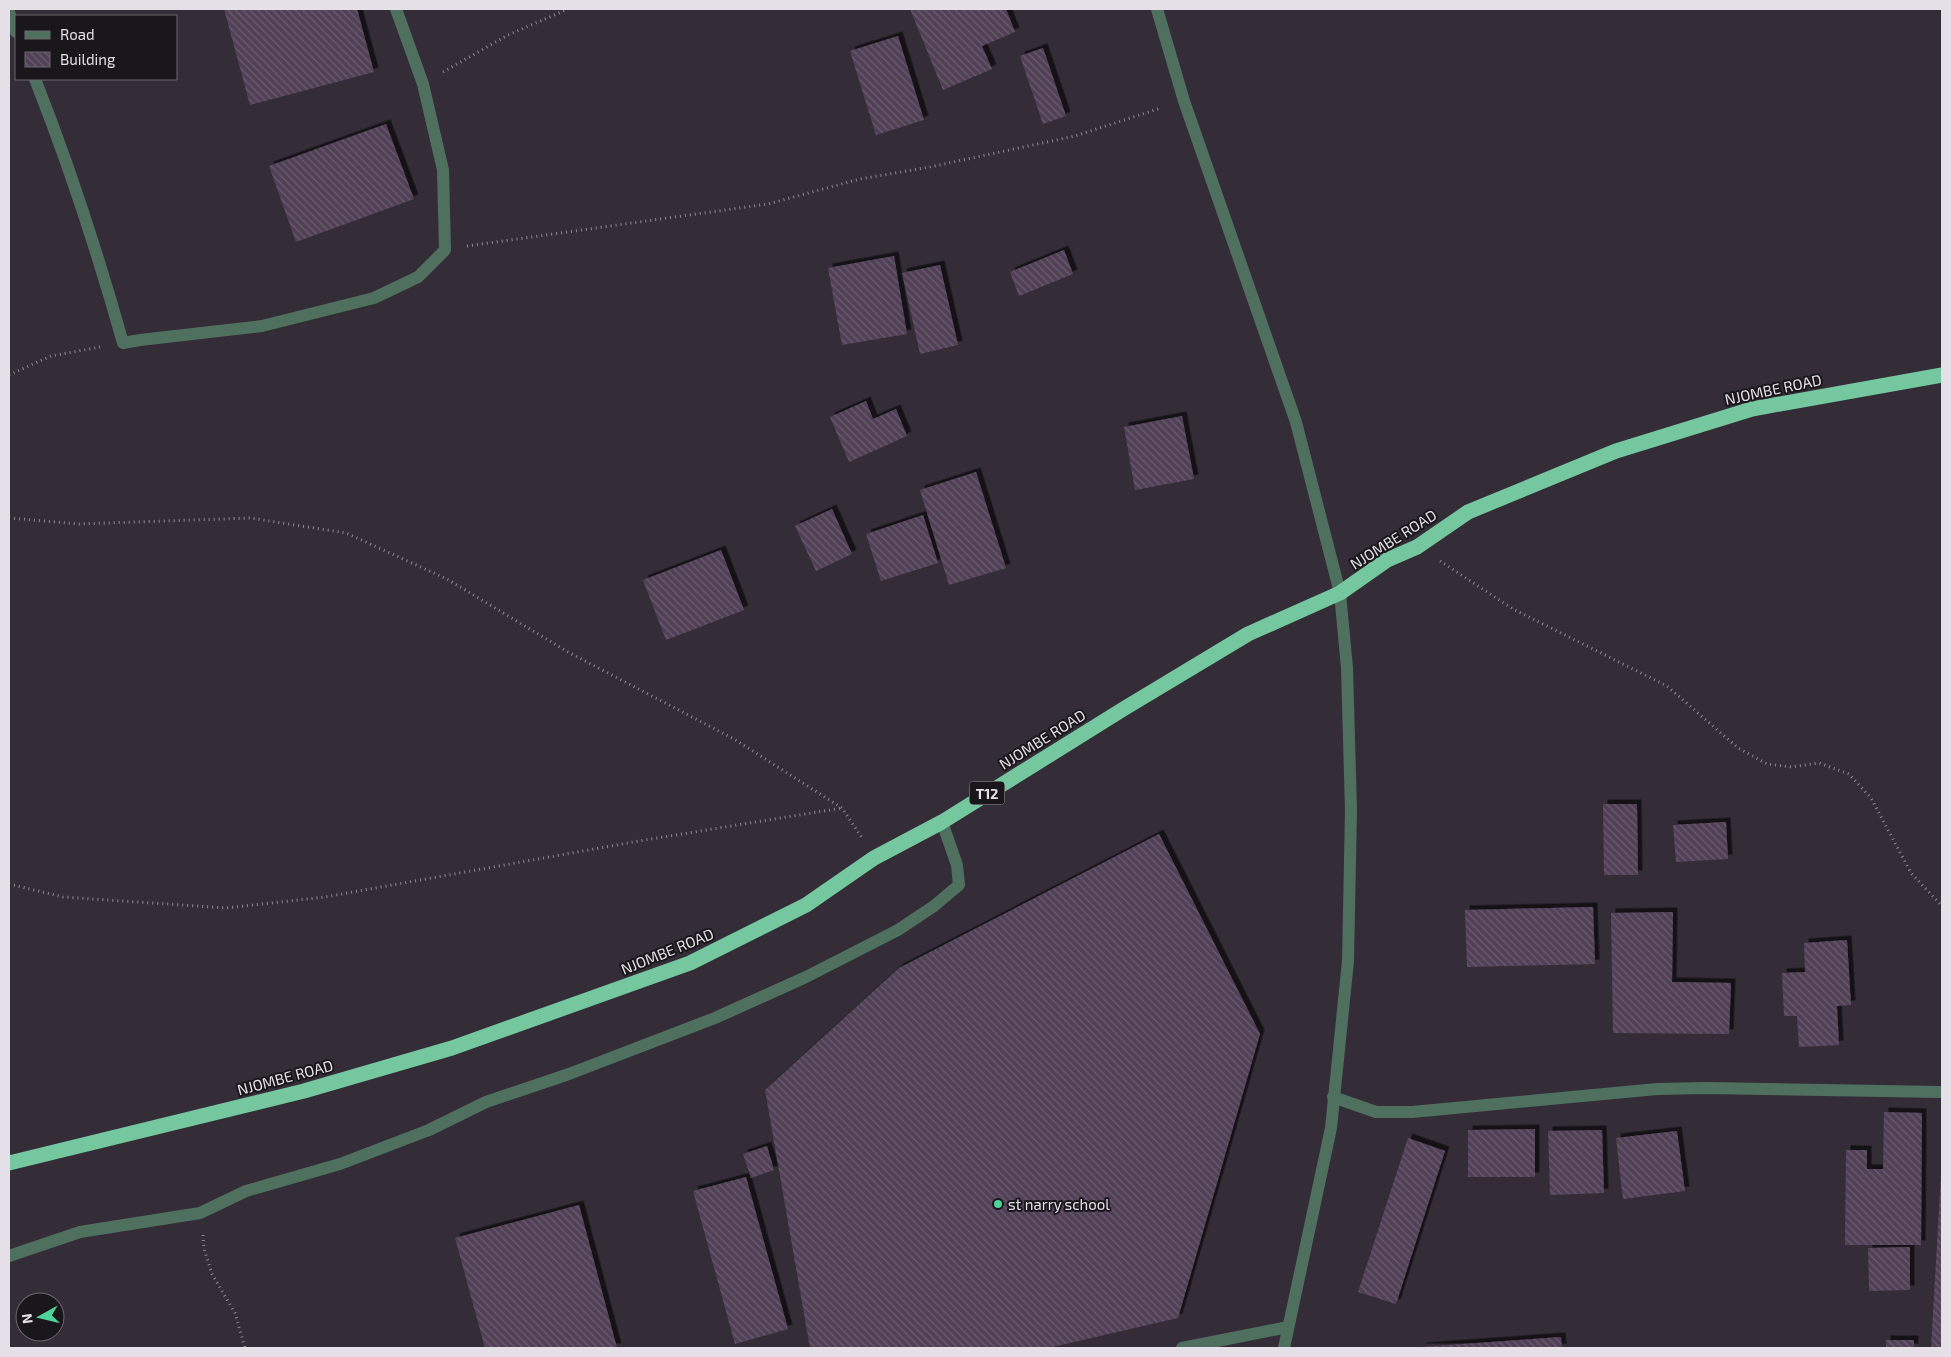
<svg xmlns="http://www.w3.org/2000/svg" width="1951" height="1357" font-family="'Exo 2',sans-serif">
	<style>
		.building { fill: url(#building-back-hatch); filter: url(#shadow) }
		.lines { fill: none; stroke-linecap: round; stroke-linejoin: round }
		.path { stroke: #908a92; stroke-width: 3; stroke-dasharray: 1 4; stroke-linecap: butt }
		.minor { stroke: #50705f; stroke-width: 12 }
		.highway { stroke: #74c79e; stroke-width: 15 }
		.poi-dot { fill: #4ed399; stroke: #1a171c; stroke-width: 2 }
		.labels { text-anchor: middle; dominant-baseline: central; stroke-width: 4; stroke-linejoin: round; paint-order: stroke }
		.shield { fill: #1a171c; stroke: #a8a4aa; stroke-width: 1 }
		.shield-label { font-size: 14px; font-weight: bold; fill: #e5e0e7 }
		.street-label { font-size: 15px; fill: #e5e0e7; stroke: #1a171c }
		.poi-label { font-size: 15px; fill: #e5e0e7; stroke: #1a171c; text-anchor: start }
	</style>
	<defs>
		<pattern id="building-back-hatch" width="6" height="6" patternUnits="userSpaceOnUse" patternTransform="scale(1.25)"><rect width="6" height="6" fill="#514157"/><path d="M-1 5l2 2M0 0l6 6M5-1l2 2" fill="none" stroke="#6a5c6f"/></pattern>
		<filter id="shadow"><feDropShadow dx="4.5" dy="-4.5" stdDeviation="0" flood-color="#0009"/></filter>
	</defs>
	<rect width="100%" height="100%" fill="#342d37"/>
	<g class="building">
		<path d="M224,9h133l17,63 -124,33z"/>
		<path d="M910,9h96l9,23 -33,14 10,23 -49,21z"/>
		<path d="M898,36l26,84 -48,15 -26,-84z"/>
		<path d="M1043,48l23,68 -23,8 -23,-68z"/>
		<path d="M386,124l28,75 -118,43 -27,-76z"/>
		<path d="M1064,250l9,24 -54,22 -9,-24z"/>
		<path d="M894,256l13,78 -65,11 -14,-77z"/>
		<path d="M940,265l18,80 -38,9 -18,-81z"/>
		<path d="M866,401l7,18 23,-10 11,27 -58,26 -19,-45z"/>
		<path d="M1182,416l12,63 -59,11 -11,-63z"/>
		<path d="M976,472l30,96 -57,17 -29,-95z"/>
		<path d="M832,509l20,45 -36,17 -21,-45z"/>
		<path d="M923,515l15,48 -57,18 -15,-47z"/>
		<path d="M721,550l23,60 -78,30 -23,-60z"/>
		<path d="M1603,804h34l1,71h-34z"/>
		<path d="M1726,822l2,37 -52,3 -3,-37z"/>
		<path d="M1159,834l101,200 -82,284 -130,30h-238l-45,-258 134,-122z"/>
		<path d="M1593,907l2,57 -128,3 -2,-57z"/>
		<path d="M1673,912l-1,70 59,1 -2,51 -116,-1 -2,-120z"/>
		<path d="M1847,940l4,65 -14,1 2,39 -40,2 -2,-31h-13l-2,-43 23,-1 -1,-29z"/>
		<path d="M1884,1112l38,1 -1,132h-76l1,-95h21v19h16z"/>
		<path d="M1535,1129v48h-67v-47z"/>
		<path d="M1602,1130l2,63 -54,2 -2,-64z"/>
		<path d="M1677,1131l8,60 -62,8 -7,-61z"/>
		<path d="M1408,1138l37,13 -49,153 -38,-12z"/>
		<path d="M767,1146l7,24 -23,8 -8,-24z"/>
		<path d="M1941,1174h1v174h-11z"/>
		<path d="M746,1177l42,152 -53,15 -42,-153z"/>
		<path d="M579,1205l38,143h-132l-30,-110z"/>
		<path d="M1910,1247v43l-41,1 -1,-43z"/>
		<path d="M1561,1337l1,11h-140l-1,-1z"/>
		<rect x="1886" y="1340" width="28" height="8"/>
	</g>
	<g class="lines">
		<g class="path">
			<path d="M443,72l65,-37 60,-26"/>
			<path d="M467,246l301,-42 92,-25 70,-12 145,-31 86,-28"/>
			<path d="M9,375l42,-19 49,-9"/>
			<path d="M9,518l70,6 171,-6 96,15 101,46 121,73 166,87 108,69 20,30"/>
			<path d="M1440,561l73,48 154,77 71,62 29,16 24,3 28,-4 30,11 22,24 40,75 31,33"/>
			<path d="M9,884l54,13 163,11 99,-11 314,-56 203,-33"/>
			<path d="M203,1235l1,14 8,25 23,39 10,35"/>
		</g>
		<g class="minor">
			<path d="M1157,9l27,92 112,321 44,171 7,75 4,142 -3,151 -17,167 -47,220"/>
			<path d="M9,12l7,20"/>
			<path d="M35,79c34,86 63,175 88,264l17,-3 122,-14 112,-28 44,-21 27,-27 -2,-80 -20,-86 -27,-75"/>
			<path d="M1333,1097l43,15h36l245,-23 49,-1 236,4"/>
			<path d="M9,1256l71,-24 120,-19 46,-22 94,-27 89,-34 57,-28 83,-28 146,-56 91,-41 92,-47 36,-24 25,-21 -2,-20 -15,-43"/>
			<path d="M1182,1348l106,-21"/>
		</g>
		<path class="highway" d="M9,1163l295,-72 148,-43 238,-85 116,-58 68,-47 68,-36 183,-114 123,-74 92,-41 47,-33 30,-13 51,-35 148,-61 136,-42 190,-34"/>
	</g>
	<circle class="poi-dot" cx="998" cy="1204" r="5"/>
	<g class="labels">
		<rect class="shield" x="969.5" y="781.5" width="35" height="23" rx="4"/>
		<g class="shield-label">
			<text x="987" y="793">T12</text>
		</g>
		<g class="street-label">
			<text transform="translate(1773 389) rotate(-12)">NJOMBE ROAD</text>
			<text transform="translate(1393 539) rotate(-32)">NJOMBE ROAD</text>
			<text transform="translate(1042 739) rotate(-32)">NJOMBE ROAD</text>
			<text transform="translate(667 951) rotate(-22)">NJOMBE ROAD</text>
			<text transform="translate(285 1077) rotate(-15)">NJOMBE ROAD</text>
		</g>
		<g class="poi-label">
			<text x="1008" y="1204">st narry school</text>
		</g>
	</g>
	<rect width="1951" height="1357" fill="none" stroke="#e5e0e7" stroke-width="20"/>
	<rect x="15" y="15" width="162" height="65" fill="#1a171c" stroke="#6b676d"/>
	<rect x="25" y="31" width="25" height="8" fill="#50705f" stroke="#6b676d"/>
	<text x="60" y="40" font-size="15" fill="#e5e0e7">Road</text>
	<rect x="25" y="52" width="25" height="15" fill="url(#building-back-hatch)" stroke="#6b676d"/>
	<text x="60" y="65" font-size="15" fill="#e5e0e7">Building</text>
	<g transform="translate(40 1317) rotate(262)"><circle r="24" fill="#1a171c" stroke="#6b676d"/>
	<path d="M0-4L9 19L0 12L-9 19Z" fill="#4ed399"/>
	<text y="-8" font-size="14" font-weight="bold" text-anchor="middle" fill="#e5e0e7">N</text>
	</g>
</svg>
